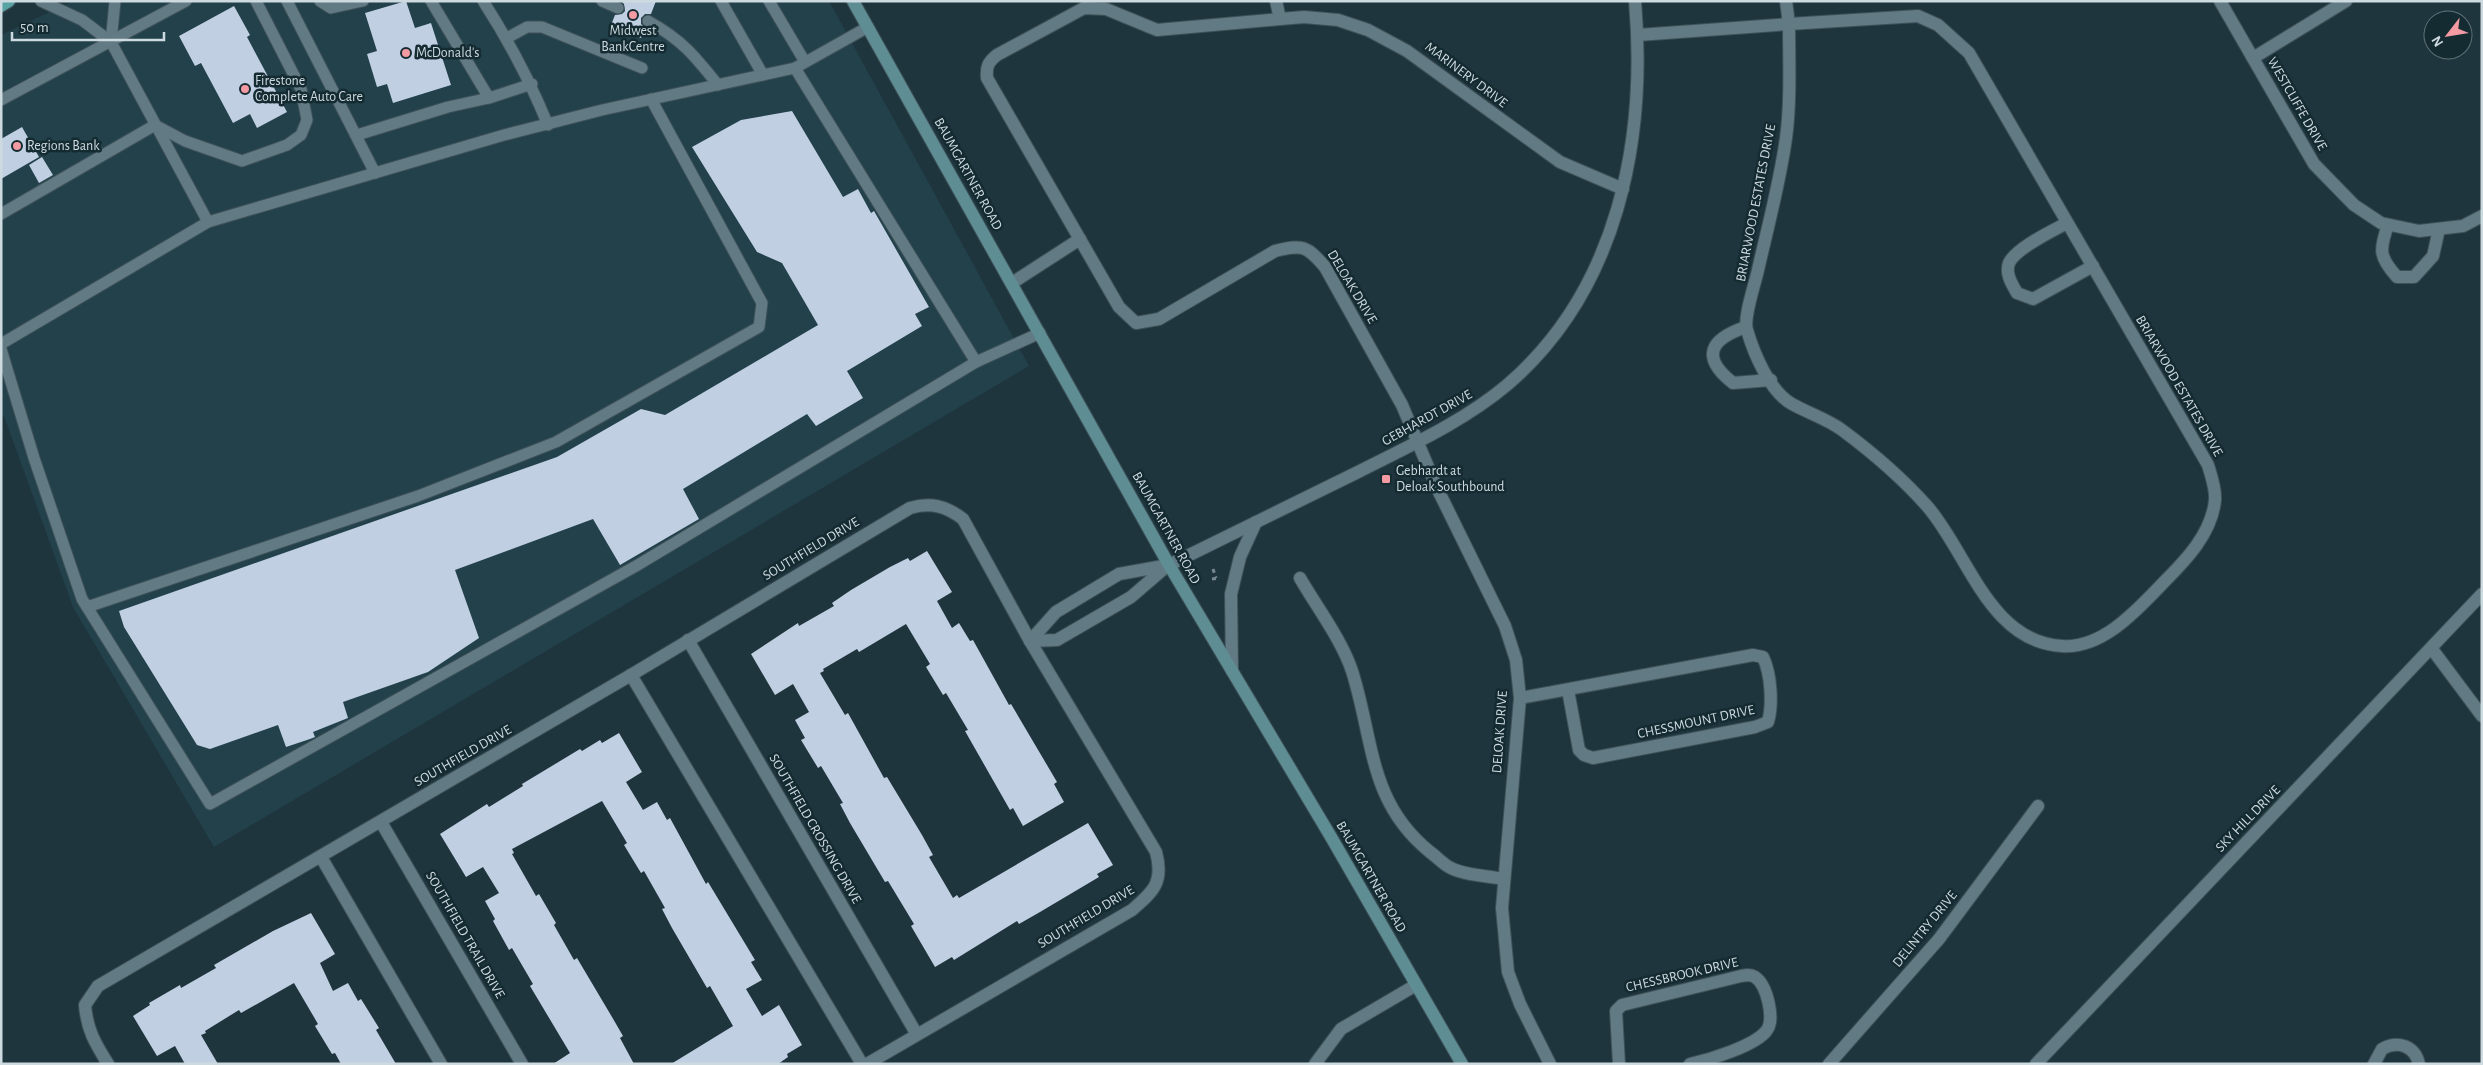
<svg xmlns="http://www.w3.org/2000/svg" width="2483" height="1065" font-family="'Alegreya Sans',sans-serif">
	<style>
		.built { fill: #22414b }
		.building { fill: #c0cfe2 }
		.lines { fill: none; stroke-linecap: round; stroke-linejoin: round }
		.service-casing { stroke: #3e5158; stroke-width: 13 }
		.minor-casing { stroke: #3e5158; stroke-width: 14 }
		.tertiary-casing { stroke: #3e5158; stroke-width: 14 }
		.secondary-casing { stroke: #3e5158; stroke-width: 14 }
		.primary-casing { stroke: #3e5158; stroke-width: 14 }
		.path { stroke: #77888f; stroke-width: 3; stroke-dasharray: 4 4; stroke-linecap: butt }
		.service { stroke: #627a83; stroke-width: 11 }
		.minor { stroke: #627a83; stroke-width: 12 }
		.tertiary { stroke: #627a83; stroke-width: 12 }
		.secondary { stroke: #5e8e94; stroke-width: 12 }
		.primary { stroke: #59a2a4; stroke-width: 12 }
		.poi-dot { fill: #f49aa3; stroke: #152b32; stroke-width: 2 }
		.labels { text-anchor: middle; dominant-baseline: central; stroke-width: 5; stroke-linejoin: round; paint-order: stroke }
		.poi-label { font-size: 14px; fill: #cddadf; stroke: #152b32; text-anchor: start }
		.street-label { font-size: 14px; fill: #cddadf; stroke: #152b32 }
	</style>
	<rect width="100%" height="100%" fill="#1f353d"/>
	<path class="built" d="M73,1h756l200,365 -815,481 -141,-240 -69,-191 -3,1v-382z"/>
	<g class="building">
		<path d="M406,1l9,27 16,-5 20,62 -58,18 -6,-19 -10,3 -10,-33 10,-3 -12,-38z"/>
		<path d="M621,1h35l-5,13h-6l-4,4v6l4,4 -4,10 -30,-13 4,-10 7,-1 3,-3 -1,-7z"/>
		<path d="M234,6l16,29 -3,2 40,75 -30,16 -7,-14 -17,9 -32,-60 -6,3 -16,-30z"/>
		<path d="M792,111l51,86 15,-8 13,24 3,-2 55,96 -14,7 7,12 -75,45 16,27 -47,28 -9,-12 -124,75 16,30 -79,46 -27,-46 -138,51 24,68 -51,34 -85,30 5,16 -35,14 2,5 -5,2 -24,8 -8,-22 -68,24 -13,-4 -73,-118 -5,-16 438,-154 84,-48 24,6 153,-90 -36,-62 -25,-11 -65,-105 49,-27z"/>
		<path d="M22,127l17,30 -38,22v-40z"/>
		<path d="M42,157l11,18 -14,8 -10,-18z"/>
		<path d="M927,551l25,41 -15,9 15,27 7,-5 11,18 3,-1 36,65 2,-1 46,78 -3,2 10,18 -41,24 -10,-18 -3,2 -45,-79 3,-1 -22,-37 -3,2 -17,-28 4,-3 -24,-40 -47,28 -2,-3 -34,20 1,2 -4,2 25,42 3,-2 36,65 3,-1 35,58 11,20 -4,2 24,41 4,-3 2,3 129,-75 25,42 -16,9 2,3 -59,35 -21,12 -2,-3 -63,39 -2,-3 -17,10 -24,-41 3,-2 -26,-43 -3,1 -35,-59 -10,-19 3,-1 -22,-37 -3,2 -17,-28 4,-2 -10,-18 14,-8 -16,-28 -18,11 -24,-41 47,-31 1,3 35,-20 -2,-3 19,-13 39,-23 18,-9 2,3z"/>
		<path d="M619,733l23,39 -16,10 17,28 14,-8 10,18 3,-2 36,66 2,-2 47,78 -4,2 11,18 -16,9 16,27 17,-11 23,40 -15,9 1,3 -10,7h-107l62,-38 -23,-40 -3,2 -35,-60 -10,-19 3,-1 -21,-37 -3,2 -17,-28 3,-2 -25,-42 -90,48 2,4 -2,1 24,42 3,-2 17,29 -2,2 20,35 3,-2 35,59 11,19 -3,2 14,26h-81l17,-11 -40,-67 3,-2 -21,-36 -3,2 -16,-29 2,-2 -10,-18 14,-8 -16,-26 -17,10 -26,-43 47,-30 2,3 34,-21 -1,-2 58,-35 2,2 18,-11 2,3z"/>
		<path d="M311,913l24,41 -15,9 13,28 15,-8 10,18 3,-2 18,29 -3,2 20,34h-55l-6,-11 -3,1 -17,-28 3,-2 -24,-41 -53,30 -2,-3 -34,21 1,2 -5,2 17,29h-33l-10,-18 -18,10 -24,-40 17,-11 -1,-2 31,-18 1,3 35,-20 -2,-3 59,-34z"/>
	</g>
	<g class="lines">
		<defs>
			<g id="service">
				<path d="M41,1l41,19 29,22 97,180"/>
				<path d="M287,1l88,172"/>
				<path d="M320,1l11,7 32,-7"/>
				<path d="M431,1l58,97 43,-14"/>
				<path d="M483,1c26,40 47,80 65,124"/>
				<path d="M602,1l16,7"/>
				<path d="M721,1l42,74"/>
				<path d="M769,1l36,61"/>
				<path d="M648,21c34,19 46,34 70,64"/>
				<path d="M507,38l20,-11h15l100,41"/>
				<path d="M111,42l4,-41"/>
				<path d="M795,68l181,294"/>
				<path d="M1,100l185,-99"/>
				<path d="M357,135l91,-28 41,-9"/>
				<path d="M1,214l154,-89 30,16 57,20 45,-16 14,-10 6,-15 -6,-31 -45,-88"/>
				<path d="M1,344l207,-122 296,-87 98,-25 193,-42 73,-41"/>
				<path d="M1,349l33,109 48,141 128,205 426,-238 340,-204 64,-29"/>
				<path d="M87,607l331,-111 138,-54 203,-115 3,-24 -111,-204"/>
			</g>
			<g id="minor">
				<path d="M1276,1l4,18 -123,11 -51,-21 -22,-1 -87,47c-9,7 -11,12 -10,23l132,229 17,16 23,-4 116,-68c28,-7 32,-5 50,16l77,138 35,83 68,138 11,34 4,38 -18,210 6,64 12,32 30,60"/>
				<path d="M2220,1l94,163 40,41 27,18 38,8 44,-5 19,-10"/>
				<path d="M1918,16l20,9 31,28 239,412c3,10 8,24 7,35 -3,33 -29,60 -51,82 -26,27 -61,67 -102,64 -73,-4 -94,-93 -135,-140 -25,-28 -54,-53 -85,-76 -15,-11 -34,-17 -50,-26 -22,-12 -38,-50 -45,-74 -4,-12 8,-46 11,-60 10,-44 22,-88 28,-132 5,-37 3,-76 3,-114z"/>
				<path d="M1280,19l24,-2 34,3 30,10 39,21 153,111 63,27"/>
				<path d="M1638,35l151,-11 -3,-23"/>
				<path d="M2253,58l93,-57"/>
				<path d="M2067,223c-15,8 -51,25 -58,40 -4,11 3,21 8,30l16,6 60,-33"/>
				<path d="M2388,225c-9,25 -9,32 9,52h17l19,-21 6,-27"/>
				<path d="M1012,283l68,-44"/>
				<path d="M1746,327c-36,12 -46,30 -13,56l38,-3"/>
				<path d="M1300,578c16,28 42,62 52,93 22,69 16,131 78,181 7,5 14,13 21,16 12,7 38,8 52,11"/>
				<path d="M688,640l228,393"/>
				<path d="M1030,641l26,-29 63,-38 50,-9"/>
				<path d="M1030,641l27,-1 74,-43 36,-31"/>
				<path d="M2432,649l50,67"/>
				<path d="M631,675l231,389"/>
				<path d="M1520,698l233,-43 10,2c8,17 10,47 5,65l-13,5 -162,31 -9,-3 -5,-5 -11,-60"/>
				<path d="M381,822l141,242"/>
				<path d="M321,857l120,207"/>
				<path d="M108,1064c-13,-21 -21,-34 -23,-59l13,-19 533,-311 279,-167c21,-6 36,-2 53,11l67,122 126,211c8,30 -2,39 -24,58l-265,154"/>
				<path d="M1315,1064l26,-35 75,-44"/>
				<path d="M1619,1064l-3,-53 6,-6 119,-29c5,-1 9,-2 14,1 12,8 20,42 12,53 -11,16 -59,30 -77,34"/>
				<path d="M1829,1064l110,-125 99,-133"/>
				<path d="M2036,1064l446,-470"/>
				<path d="M2374,1064l8,-15c16,-9 33,-3 37,15"/>
			</g>
			<g id="tertiary">
				<path d="M1169,565c63,-31 126,-62 189,-93 51,-26 105,-50 149,-87 111,-95 140,-245 128,-384"/>
				<path d="M1232,671l-1,-77 9,-37 16,-35"/>
			</g>
			<path id="secondary" d="M853,1l316,564 162,272 131,227"/>
			<path id="primary" d="M1,6l8,-5"/>
		</defs>
		<use href="#service" class="service-casing"/>
		<use href="#minor" class="minor-casing"/>
		<use href="#tertiary" class="tertiary-casing"/>
		<use href="#secondary" class="secondary-casing"/>
		<use href="#primary" class="primary-casing"/>
		<g class="path">
			<path d="M1213,569l3,9"/>
			<path d="M1212,579l8,-1"/>
		</g>
		<use href="#service" class="service"/>
		<use href="#minor" class="minor"/>
		<use href="#tertiary" class="tertiary"/>
		<use href="#secondary" class="secondary"/>
		<use href="#primary" class="primary"/>
	</g>
	<g class="poi-dot">
		<circle cx="633" cy="15" r="5"/>
		<circle cx="406" cy="53" r="5"/>
		<circle cx="245" cy="89" r="5"/>
		<circle cx="17" cy="146" r="5"/>
		<rect x="1381" y="474" width="10" height="10" rx="2.5"/>
	</g>
	<g class="labels">
		<g class="poi-label">
			<text x="633" y="31" text-anchor="middle">Midwest<tspan x="633" dy="16">BankCentre</tspan></text>
			<text x="416" y="53">McDonald's</text>
			<text x="255" y="81">Firestone<tspan x="255" dy="16">Complete Auto Care</tspan></text>
			<text x="27" y="146">Regions Bank</text>
			<text x="1396" y="471">Gebhardt at<tspan x="1396" dy="16">Deloak Southbound</tspan></text>
		</g>
		<g class="street-label">
			<text transform="translate(1466 75) rotate(37)">MARINERY DRIVE</text>
			<text transform="translate(2297 104) rotate(60)">WESTCLIFFE DRIVE</text>
			<text transform="translate(968 174) rotate(61)">BAUMGARTNER ROAD</text>
			<text transform="translate(1756 203) rotate(-79)">BRIARWOOD ESTATES DRIVE</text>
			<text transform="translate(1352 287) rotate(59)">DELOAK DRIVE</text>
			<text transform="translate(2179 386) rotate(60)">BRIARWOOD ESTATES DRIVE</text>
			<text transform="translate(1427 418) rotate(-29)">GEBHARDT DRIVE</text>
			<text transform="translate(1166 528) rotate(61)">BAUMGARTNER ROAD</text>
			<text transform="translate(811 549) rotate(-31)">SOUTHFIELD DRIVE</text>
			<text transform="translate(1696 722) rotate(-12)">CHESSMOUNT DRIVE</text>
			<text transform="translate(1500 732) rotate(-86)">DELOAK DRIVE</text>
			<text transform="translate(463 756) rotate(-30)">SOUTHFIELD DRIVE</text>
			<text transform="translate(2248 819) rotate(-46)">SKY HILL DRIVE</text>
			<text transform="translate(815 829) rotate(60)">SOUTHFIELD CROSSING DRIVE</text>
			<text transform="translate(1371 877) rotate(60)">BAUMGARTNER ROAD</text>
			<text transform="translate(1086 917) rotate(-31)">SOUTHFIELD DRIVE</text>
			<text transform="translate(1925 929) rotate(-51)">DELINTRY DRIVE</text>
			<text transform="translate(465 935) rotate(60)">SOUTHFIELD TRAIL DRIVE</text>
			<text transform="translate(1682 975) rotate(-13)">CHESSBROOK DRIVE</text>
		</g>
	</g>
	<rect width="2483" height="1065" fill="none" stroke="#cddadf" stroke-width="5"/>
	<g transform="translate(2448 35) rotate(239)"><circle r="24" fill="#152b32" stroke="#5f7177"/>
	<path d="M0-4L9 19L0 12L-9 19Z" fill="#f49aa3"/>
	<text y="-8" font-size="14" font-weight="bold" text-anchor="middle" fill="#cddadf">N</text>
	</g>
	<path d="M12 32v8h152v-8" fill="none" stroke="#cddadf" stroke-width="2.5"/>
	<text x="20" y="32" font-size="15" fill="#cddadf" stroke="#152b32" stroke-width="4" paint-order="stroke">50 m</text>
</svg>
